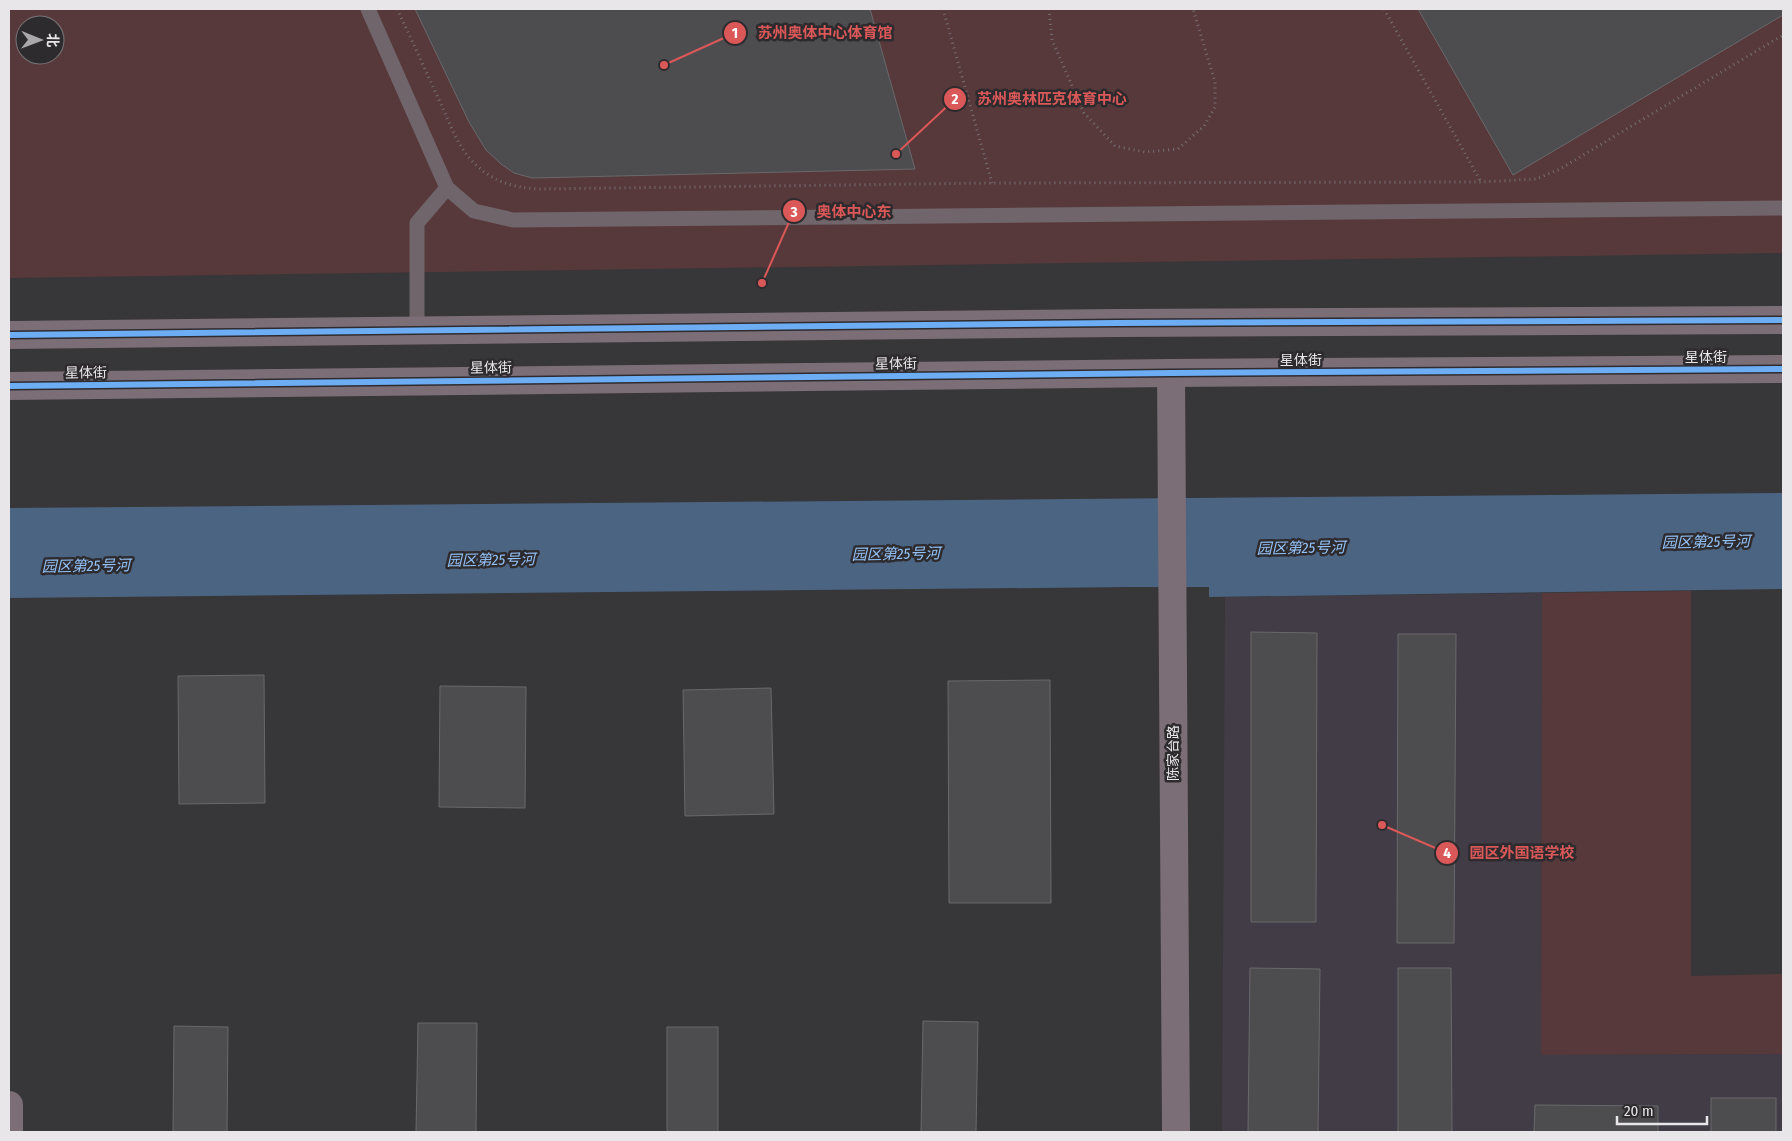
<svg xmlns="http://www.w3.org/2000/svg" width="1792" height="1141" font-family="'Fira Sans Condensed','Noto Sans SC',sans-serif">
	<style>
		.built { fill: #423c46 }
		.green { fill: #58393b; fill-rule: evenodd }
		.water { fill: #4b6482 }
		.building { fill: #4d4c4e; stroke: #69696b }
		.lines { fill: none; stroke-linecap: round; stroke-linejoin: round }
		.path { stroke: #756e73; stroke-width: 3; stroke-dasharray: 1 4; stroke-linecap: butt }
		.lane { stroke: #6f656a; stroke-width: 15 }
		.secondary { stroke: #7c6e76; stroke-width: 28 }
		.cycleway-casing { stroke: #2e2b2f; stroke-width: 9 }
		.cycleway { stroke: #6dadf4; stroke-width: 6 }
		.labels { text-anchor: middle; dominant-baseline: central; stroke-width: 5; stroke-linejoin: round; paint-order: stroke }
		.street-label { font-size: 14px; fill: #e8e6e9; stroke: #2e2b2f }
		.water-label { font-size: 15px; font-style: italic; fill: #94c3f9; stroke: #2e2b2f }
		.leader { fill: none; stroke: #da5858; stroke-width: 2 }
		.callout-dot { fill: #da5858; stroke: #2e2b2f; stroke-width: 2 }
		.mark-label { font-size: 15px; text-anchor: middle; font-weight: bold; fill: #fff }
		.callout-label { font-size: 15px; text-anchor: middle; font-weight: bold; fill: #da5858; stroke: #2e2b2f; stroke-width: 5; stroke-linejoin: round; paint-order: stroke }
	</style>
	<rect width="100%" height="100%" fill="#373638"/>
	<path class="built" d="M1542,593l-1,462 242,-1v78h-561l3,-535z"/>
	<g class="green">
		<path d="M9,9h1774v244l-1774,25zM25,25h30v30h-30z"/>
		<path d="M1691,591v385l92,-2v80l-242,1 1,-462z"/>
	</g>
	<path class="water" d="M1783,493v96l-574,8v-10h-78l-1122,11v-90z"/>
	<g class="building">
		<path d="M415,9h455l45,160 -383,9 -18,-5 -13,-9 -15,-14 -17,-28z"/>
		<path d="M1418,9h365v6l-270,160z"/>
		<path d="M1251,632l66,1 -1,289h-65z"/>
		<path d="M1398,634h58l-2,309h-57z"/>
		<path d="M264,675l1,128 -86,1 -1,-128z"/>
		<path d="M1050,680l1,223h-102l-1,-222z"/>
		<path d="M440,686l86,1 -1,121 -86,-1z"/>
		<path d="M771,688l3,126 -89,2 -2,-126z"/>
		<path d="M1250,968l70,1 -2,163h-70z"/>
		<path d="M1398,968h53l1,164h-54z"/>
		<path d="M923,1021l55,1 -2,110h-55z"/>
		<path d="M418,1023h59l-1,109h-60z"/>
		<path d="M174,1026l54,1 -1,105h-54z"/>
		<rect x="667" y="1027" width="51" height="105"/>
		<rect x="1711" y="1098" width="65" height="34"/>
		<path d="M1535,1105l123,1v26h-124z"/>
	</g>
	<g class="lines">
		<g class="path">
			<path d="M397,9c15,31 29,63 44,95 9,20 17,44 34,60 19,18 37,23 63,25l454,-6 489,-1 55,-3 24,-10 223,-134"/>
			<path d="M943,9l49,174"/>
			<path d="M1049,9l3,31 32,73 31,33 30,6 33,-3 26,-23 11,-19v-25l-22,-73"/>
			<path d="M1384,9l97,173"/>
		</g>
		<g class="lane">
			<path d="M368,9l79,179 27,23 39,9 1270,-12"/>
			<path d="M417,331v-108l30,-35"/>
		</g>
		<g class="secondary">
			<path d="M9,335l1108,-12 666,-3"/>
			<path d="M1171,373l5,759"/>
			<path d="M9,386l1162,-13 612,-4"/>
			<path d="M9,1105v27"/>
		</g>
		<defs>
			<g id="cycleway">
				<path d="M9,335l1108,-12 666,-3"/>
				<path d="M9,386l1162,-13 612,-4"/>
			</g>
		</defs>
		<use href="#cycleway" class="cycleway-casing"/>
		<use href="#cycleway" class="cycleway"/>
	</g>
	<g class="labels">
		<g class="street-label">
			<text x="1706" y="357">星体街</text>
			<text x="1301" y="360">星体街</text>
			<text transform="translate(896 364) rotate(-1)">星体街</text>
			<text transform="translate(491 368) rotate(-1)">星体街</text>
			<text transform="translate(86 373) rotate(-1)">星体街</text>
			<text transform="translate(1173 753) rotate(-90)">陈家台路</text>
		</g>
		<g class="water-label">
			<text transform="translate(1706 542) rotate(-1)">园区第25号河</text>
			<text transform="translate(1301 548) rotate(-1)">园区第25号河</text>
			<text transform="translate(896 554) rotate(-1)">园区第25号河</text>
			<text transform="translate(491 560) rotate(-1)">园区第25号河</text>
			<text transform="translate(86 566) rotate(-1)">园区第25号河</text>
		</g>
	</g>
	<path class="leader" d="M664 65L735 33M896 154L955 99M762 283L794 211M1382 825L1447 853"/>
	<g class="callout-dot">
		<circle cx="664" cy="65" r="5"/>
		<circle cx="896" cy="154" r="5"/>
		<circle cx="762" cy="283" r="5"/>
		<circle cx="1382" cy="825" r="5"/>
		<circle cx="735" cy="33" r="12"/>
		<circle cx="955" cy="99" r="12"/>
		<circle cx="794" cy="211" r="12"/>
		<circle cx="1447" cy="853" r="12"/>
	</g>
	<g class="mark-label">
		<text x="735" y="38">1</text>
		<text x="955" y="104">2</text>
		<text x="794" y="217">3</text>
		<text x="1447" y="858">4</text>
	</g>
	<g class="callout-label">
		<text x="825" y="38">苏州奥体中心体育馆</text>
		<text x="1052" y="104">苏州奥林匹克体育中心</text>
		<text x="854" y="217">奥体中心东</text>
		<text x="1522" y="858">园区外国语学校</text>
	</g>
	<rect width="1792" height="1141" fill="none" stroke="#e8e6e9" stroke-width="20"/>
	<g transform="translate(40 40) rotate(91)"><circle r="24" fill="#2e2b2f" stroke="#787679"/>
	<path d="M0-4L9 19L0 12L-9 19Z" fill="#aaa8ab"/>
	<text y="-8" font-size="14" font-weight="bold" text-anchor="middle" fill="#e8e6e9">北</text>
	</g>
	<path d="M1617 1116v8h90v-8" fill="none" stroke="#e8e6e9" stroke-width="2.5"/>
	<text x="1624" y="1116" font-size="15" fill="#e8e6e9" stroke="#2e2b2f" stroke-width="4" paint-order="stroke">20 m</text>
</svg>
